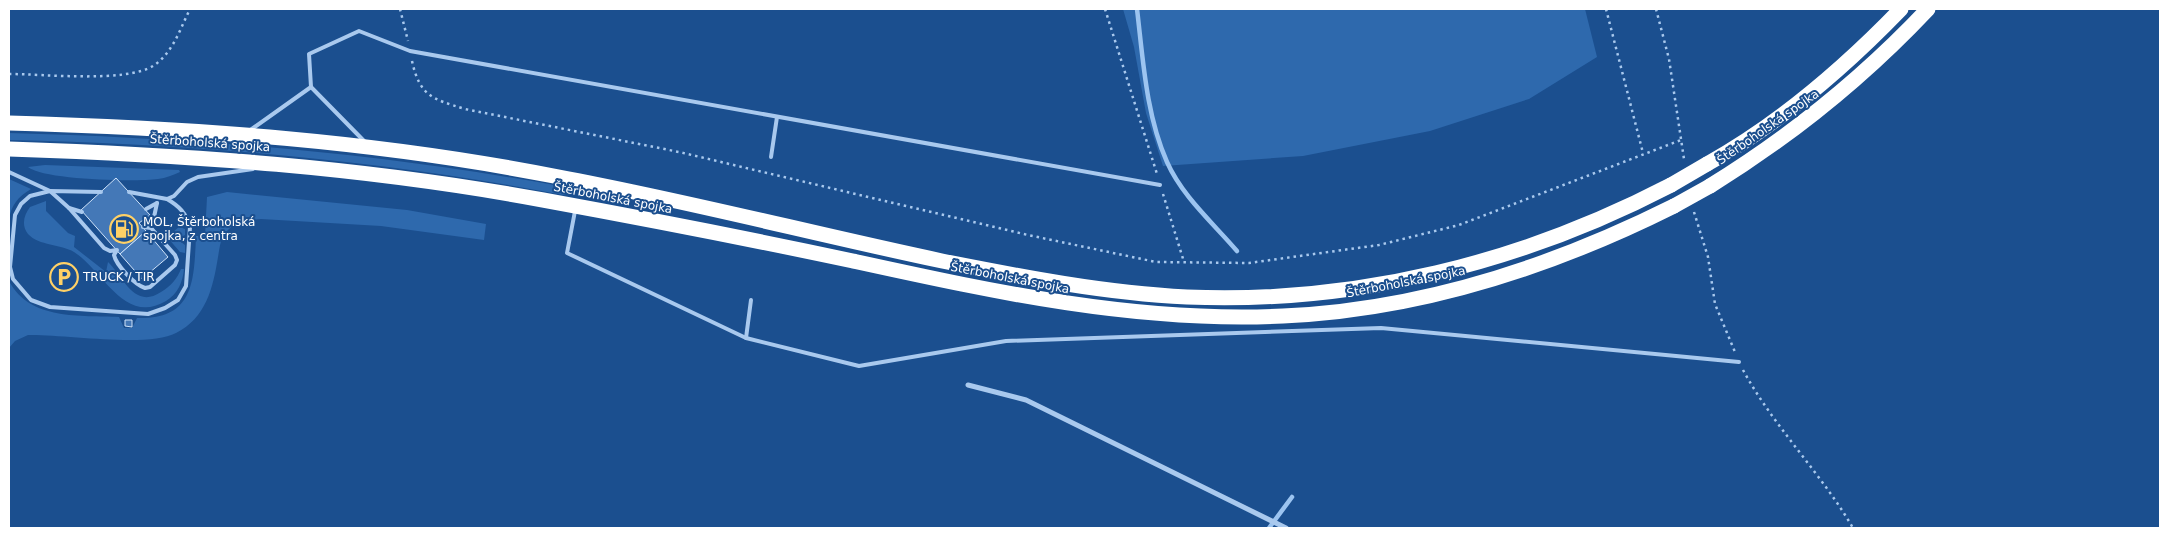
<svg xmlns="http://www.w3.org/2000/svg" width="2169" height="537" font-family="'DejaVu Sans',sans-serif">
	<style>
		.green { fill: #2e69ad }
		.lines { fill: none; stroke-linecap: round; stroke-linejoin: round }
		.stream { stroke: #9cc4f0; stroke-width: 4.5 }
		.building { fill: #4478b7; stroke: #cfe3fa }
		.path { stroke: #a9c9ee; stroke-width: 2.5; stroke-dasharray: 2.5 4; stroke-linecap: butt }
		.lane { stroke: #a9c9ee; stroke-width: 4 }
		.street { stroke: #a9c9ee; stroke-width: 5 }
		.highway { stroke: #fff; stroke-width: 15 }
		.highway-bridge { stroke: #fff; stroke-width: 15 }
		.labels { text-anchor: middle; dominant-baseline: central; stroke-width: 4; stroke-linejoin: round; paint-order: stroke }
		.street-label { font-size: 12px; fill: #fff; stroke: #1b4f8f }
		.poi-label { font-size: 12px; fill: #fff; stroke: #1b4f8f; text-anchor: start }
	</style>
	<rect width="100%" height="100%" fill="#1b4f8f"/>
	<g class="green">
		<path d="M1123,9h462l12,48 -68,42 -99,32 -127,25 -140,10 -17,-53 -12,-66z"/>
		<path d="M9,133c187,5 372,20 556,54l4,6 -5,2c-184,-35 -368,-51 -555,-55z"/>
		<path d="M45,165l134,5 1,2c-7,3 -14,6 -22,7 -24,3 -114,1 -130,-12z"/>
		<path d="M9,179l22,10c-13,8 -20,16 -22,31z"/>
		<path d="M227,192l180,18 79,14 -2,16 -103,-14 -120,-7c-12,1 -23,2 -32,10 -9,7 -9,18 -11,28 -5,31 -12,61 -42,76 -28,15 -113,1 -148,2l-13,6 -6,7v-67c21,40 72,34 110,36l5,11h8l5,-10c57,2 57,-37 59,-82h9l2,-39z"/>
		<path d="M46,201v10l22,22 7,3 -1,11 32,25 2,-10c15,14 26,48 53,30 10,-6 16,-13 20,-23h3c-1,12 -6,25 -18,32 -42,25 -63,-31 -92,-49 -13,-8 -35,-6 -46,-18 -7,-9 -4,-19 2,-27z"/>
		<path d="M179,227l6,2v6l-8,4 8,6v8l-5,-1 -13,-15z"/>
	</g>
	<g class="lines">
		<g class="stream">
			<path d="M1137,9c6,50 9,106 30,153 15,34 46,61 70,89"/>
			<path d="M1269,528l23,-31"/>
		</g>
	</g>
	<g class="building">
		<path d="M116,178l34,37 -11,8 7,8 -26,23 -39,-44z"/>
		<path d="M146,231l22,26 -26,22 -22,-25z"/>
		<path d="M125,320h7v7l-7,-1z"/>
	</g>
	<g class="lines">
		<g class="path">
			<path d="M400,9l8,32"/>
			<path d="M1105,9l52,165"/>
			<path d="M1606,9l37,144"/>
			<path d="M1656,9l13,50 15,100"/>
			<path d="M412,61c8,36 21,38 53,48l214,43 349,83 128,27 93,1 130,-18 80,-20 222,-85"/>
			<path d="M9,74c35,0 116,9 144,-8 20,-13 27,-37 37,-57"/>
			<path d="M1163,194l21,68"/>
			<path d="M1694,212l14,45 7,47 20,48"/>
			<path d="M1743,370c31,57 78,103 110,158"/>
		</g>
		<g class="lane">
			<path d="M249,131l62,-44"/>
			<path d="M365,142l-54,-55 -2,-33 50,-23 51,20 750,134"/>
			<path d="M771,157l6,-40"/>
			<path d="M9,172l41,19 19,17 13,4"/>
			<path d="M101,192l-51,-1 -20,5 -9,8 -6,11 -5,52 3,12 18,21 19,7 98,7 17,-6 13,-8 8,-14 4,-59c-4,-14 -11,-21 -23,-28"/>
			<path d="M129,192l38,7 7,-3 13,-14 11,-5 55,-8"/>
			<path d="M69,208l35,40 6,3 7,-1 -3,5c2,10 21,30 31,33l5,-1 25,-22 2,-5 -2,-5 -24,-27 -8,-1"/>
			<path d="M146,209l11,-6"/>
			<path d="M575,211l-8,42 179,85 113,28 147,-25 375,-13 358,34"/>
			<path d="M144,226l10,-9 3,-14"/>
			<path d="M746,338l5,-38"/>
		</g>
		<path class="street" d="M968,385l58,15 260,128"/>
		<g class="highway">
			<path d="M9,123c185,5 368,18 550,54 129,24 255,57 383,84 81,16 162,32 245,36 170,7 334,-34 484,-112"/>
			<path d="M9,149c181,6 355,18 534,51 104,19 207,39 310,61 142,31 283,62 430,55 137,-6 269,-49 391,-110"/>
			<path d="M1707,164c72,-40 137,-96 194,-155"/>
			<path d="M1710,186c81,-50 153,-108 218,-177"/>
		</g>
		<g class="highway-bridge">
			<path d="M1671,185l36,-21"/>
			<path d="M1674,206l36,-20"/>
		</g>
	</g>
	<defs>
		<symbol id="fuel-ring" viewBox="-11 -11 22 22"><circle r="9.5" fill="#1b4f8f" stroke="#ffd166" stroke-width="1.5"/><path d="M-5.5-6h7V0h2V4h1.3V-2.5L3-4.5l.8-.8L6-3V5H2.5V1h-1V6h-7ZM-4.2-4.7v3.2H.2V-4.7Z" fill="#ffd166"/></symbol>
		<symbol id="parking-ring" viewBox="-11 -11 22 22"><circle r="9.5" fill="#1b4f8f" stroke="#ffd166" stroke-width="1.5"/><path d="M-3.5-5.5H1a3.5 3.5 0 0 1 0 7H-1V5.5H-3.5ZM-1-3.4V-.6H.8a1.4 1.4 0 0 0 0-2.8Z" fill="#ffd166"/></symbol>
	</defs>
	<g fill-rule="evenodd">
		<use href="#fuel-ring" x="108" y="213" width="32" height="32"/>
		<use href="#parking-ring" x="48" y="261" width="32" height="32"/>
	</g>
	<g class="labels">
		<g class="street-label">
			<text transform="translate(1768 127) rotate(-35)">Štěrboholská spojka</text>
			<text transform="translate(210 143) rotate(4)">Štěrboholská spojka</text>
			<text transform="translate(613 198) rotate(11)">Štěrboholská spojka</text>
			<text transform="translate(1010 278) rotate(11)">Štěrboholská spojka</text>
			<text transform="translate(1406 282) rotate(-11)">Štěrboholská spojka</text>
		</g>
		<g class="poi-label">
			<text x="143" y="222">MOL, Štěrboholská<tspan x="143" dy="14">spojka, z centra</tspan></text>
			<text x="83" y="277">TRUCK / TIR</text>
		</g>
	</g>
	<rect width="2169" height="537" fill="none" stroke="#ffffff" stroke-width="20"/>
</svg>
